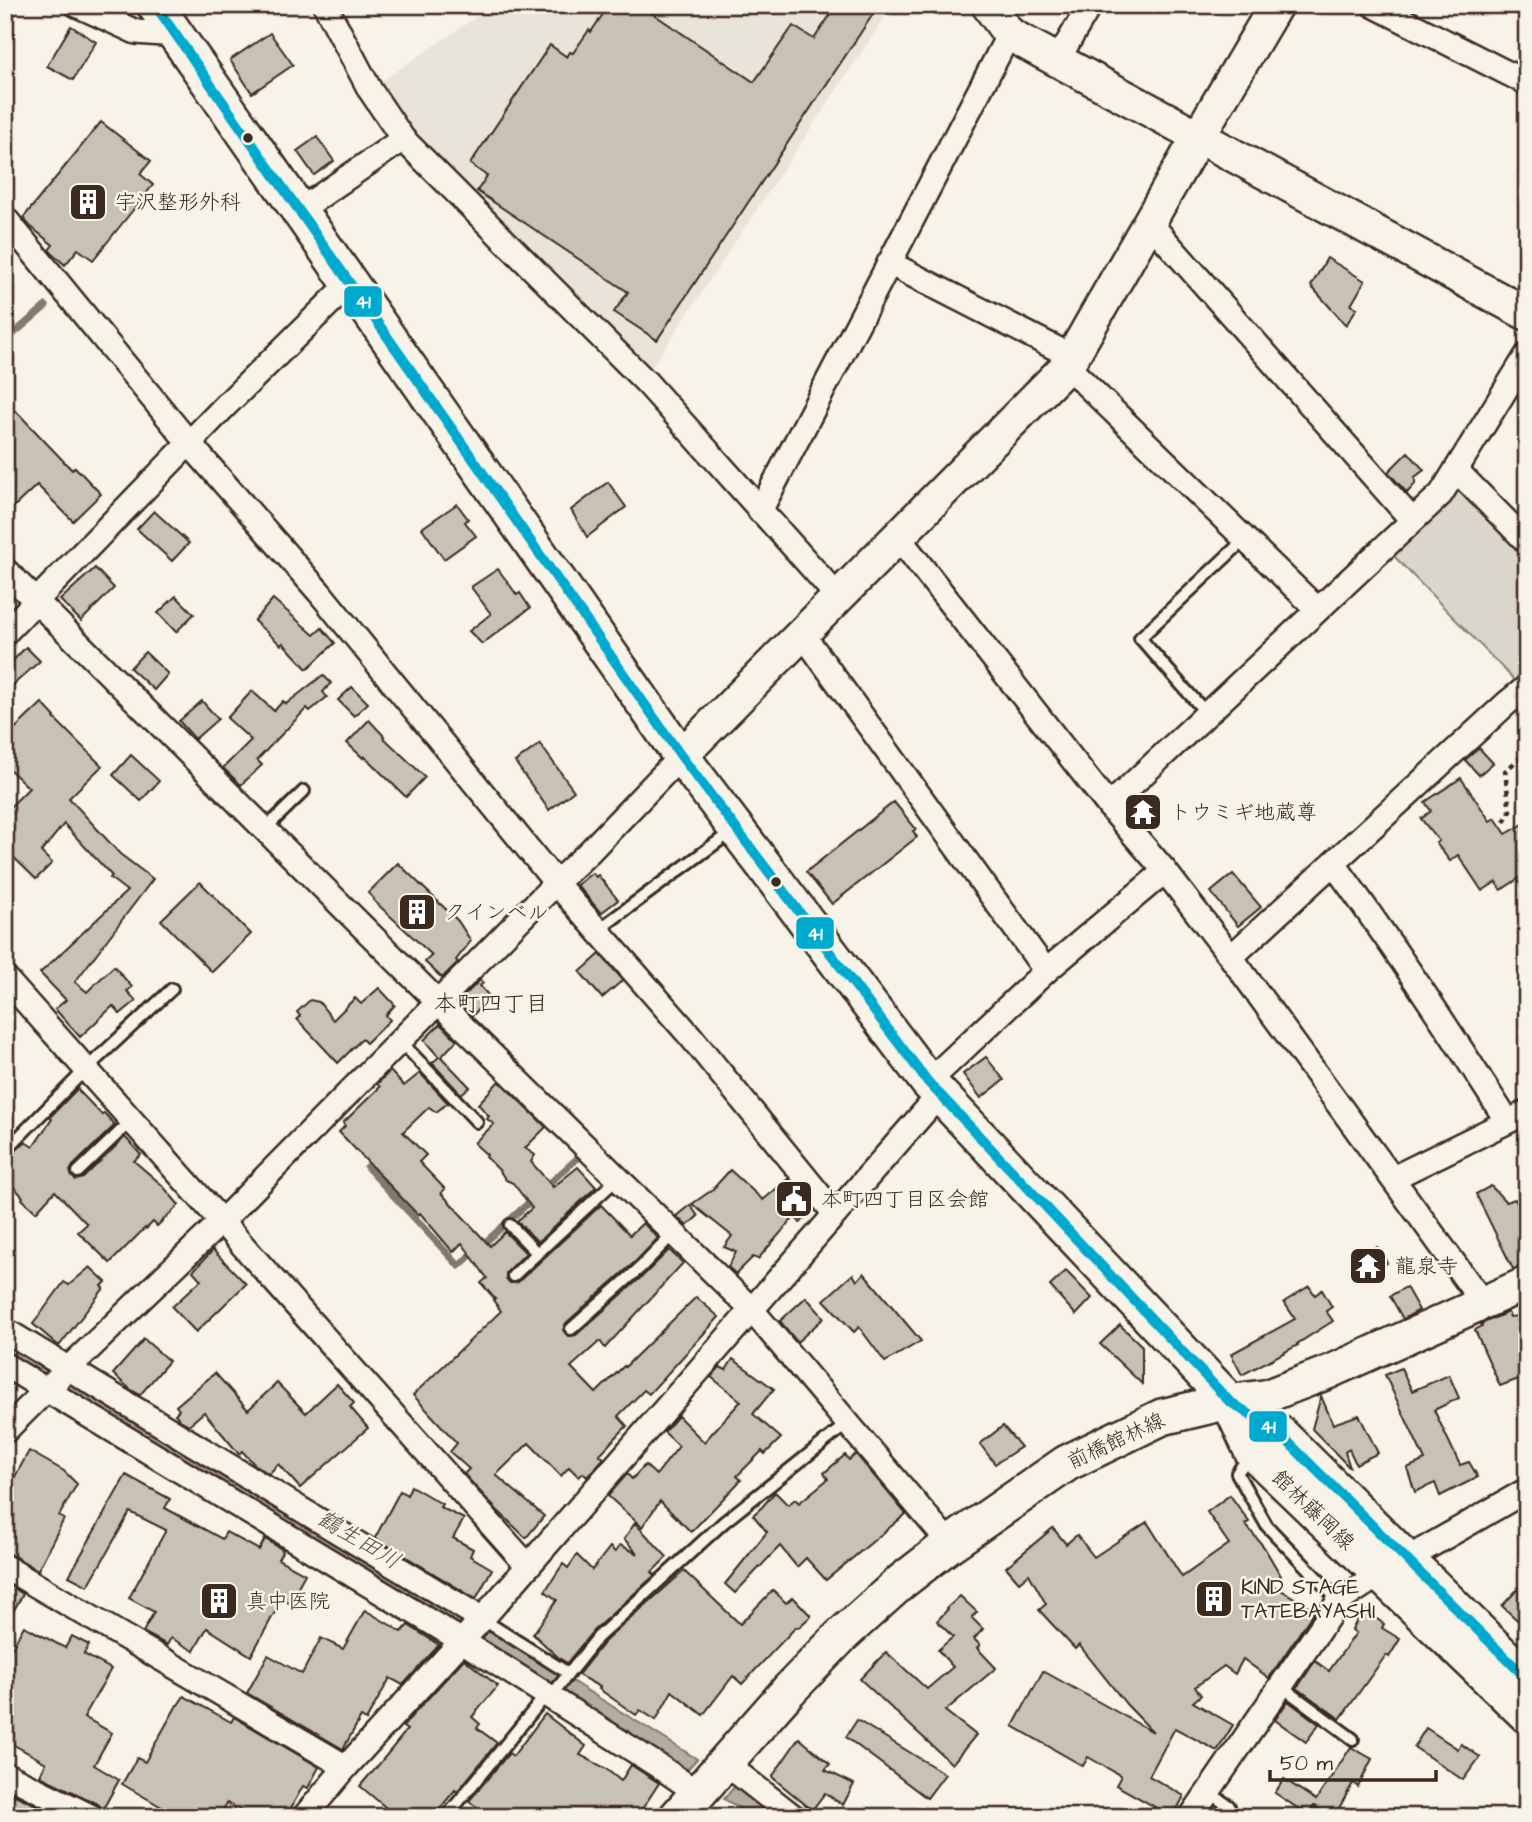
<svg xmlns="http://www.w3.org/2000/svg" width="1532" height="1822" font-family="'Architects Daughter','Klee One',sans-serif">
	<style>
		.built { fill: #e9e4d9 }
		.green { fill: #dbd6cb; stroke: #8b8074; stroke-width: 2 }
		.water { fill: #b4aca0; stroke: #84786c; stroke-width: 2 }
		.lines { fill: none; stroke-linecap: round; stroke-linejoin: round }
		.stream { stroke: #84786c; stroke-width: 7 }
		.building { fill: #c8c1b6; stroke: #3b2a1e; stroke-width: 2 }
		.lane-casing { stroke: #3b2a1e; stroke-width: 16 }
		.street-casing { stroke: #3b2a1e; stroke-width: 28 }
		.secondary-casing { stroke: #3b2a1e; stroke-width: 37 }
		.primary-casing { stroke: #3b2a1e; stroke-width: 40 }
		.path { stroke: #3b2a1e; stroke-width: 4.5; stroke-dasharray: 5 5; stroke-linecap: butt }
		.lane { stroke: #f7f3e8; stroke-width: 10 }
		.street { stroke: #f7f3e8; stroke-width: 23 }
		.secondary { stroke: #f7f3e8; stroke-width: 32 }
		.primary { stroke: #f7f3e8; stroke-width: 35 }
		.bus-1-casing { stroke: #f7f3e8; stroke-width: 16 }
		.bus-1 { stroke: #00a9ce; stroke-width: 10 }
		.bus-dot { fill: #3b2a1e; stroke: #f7f3e8; stroke-width: 2.5 }
		.labels { text-anchor: middle; dominant-baseline: central; stroke-width: 5; stroke-linejoin: round; paint-order: stroke }
		.poi-label { font-size: 21px; fill: #3b2a1e; stroke: #f7f3e8; text-anchor: start }
		.street-label { font-size: 21px; fill: #3b2a1e; stroke: #f7f3e8 }
		.neighbourhood-label { font-size: 23px; fill: #3b2a1e; stroke: #f7f3e8 }
		.water-label { font-size: 23px; font-style: italic; fill: #5f5145; stroke: #f7f3e8 }
		.line-badge { stroke: #f7f3e8; stroke-width: 2.5 }
		.badge-label { font-size: 19px; text-anchor: middle; font-weight: bold; fill: #fff }
	</style>
	<rect width="100%" height="100%" fill="#f7f3e8"/>
	<filter id="ink" filterUnits="userSpaceOnUse"><feTurbulence type="fractalNoise" baseFrequency=".0143" numOctaves="2"/><feDisplacementMap in="SourceGraphic" scale="14" xChannelSelector="R" yChannelSelector="G"/><feConvolveMatrix kernelMatrix="1 2 1 2 8 2 1 2 1" color-interpolation-filters="sRGB"/></filter>
	<g filter="url(#ink)">
		<path class="built" d="M494,5h399l-241,362 -11,-2 -230,-234 -31,-49z"/>
		<path class="green" d="M1460,489l67,65v123l-9,7 -127,-131z"/>
		<g class="water">
			<path d="M5,1340l459,274 233,145 -11,12 -141,-88 -540,-327z"/>
			<path d="M735,1786l44,28 4,3h-28l-31,-18z"/>
		</g>
		<g class="lines">
			<g class="stream">
				<path d="M5,341l41,-35"/>
				<path d="M367,1167l92,99 76,-69"/>
				<path d="M543,1189l38,-34"/>
			</g>
		</g>
		<g class="building">
			<path d="M609,5h31l114,77 39,-56 21,13 23,-34h42l-222,335 -43,-28 14,-20 -151,-101 10,-15 -17,-12 80,-119 17,12 3,-5 3,1 16,-23 2,2z"/>
			<path d="M71,26l25,16 -23,38 -26,-14z"/>
			<path d="M270,33l23,32 -41,28 -22,-33z"/>
			<path d="M101,122l50,39 -11,13 13,11 -60,75 -15,-11 -13,16 -16,-15 4,-5 -23,-19 -7,-8z"/>
			<path d="M317,137l17,24 -20,14 -17,-24z"/>
			<path d="M1327,258l38,23 -14,24 6,3 -11,17 -35,-39z"/>
			<path d="M16,411l56,59 3,-3 26,27 -28,27 -36,-36 -32,30v-93z"/>
			<path d="M1408,452l16,18 -9,7v7l-8,9 -19,-21z"/>
			<path d="M608,482l18,25 -39,30 -16,-27z"/>
			<path d="M457,504l11,15 -3,3 11,14 -32,23 -22,-31z"/>
			<path d="M154,511l35,32 -17,18 -35,-32z"/>
			<path d="M95,568l19,20 -33,33 -21,-21z"/>
			<path d="M498,569l19,26 3,-2 10,15 -48,36 -13,-13 22,-17 -20,-27z"/>
			<path d="M176,596l18,18 -18,18 -18,-19z"/>
			<path d="M273,599l41,36 8,-7 13,15 -28,26 -24,-26 -2,2 -27,-24z"/>
			<path d="M26,647l14,14 -35,31v-23z"/>
			<path d="M145,652l23,22 -14,16 -24,-22z"/>
			<path d="M323,675l8,8 -8,9 4,5 -17,14 -3,-3 -50,52 5,5 -21,20 -18,-17 28,-28 -24,-22 25,-27 22,20 9,-10 3,3z"/>
			<path d="M352,687l16,16 -14,13 -16,-16z"/>
			<path d="M202,701l16,18 -23,20 -16,-18z"/>
			<path d="M42,703l13,14 -1,1 48,48 -33,32 51,56 33,25 -78,103 12,10 27,-26 18,21 -5,4 9,10 -16,13 -7,-8 -33,31 -25,-28 11,-9 -26,-27 87,-82 -17,-13 2,-2 -48,-52 -23,28 11,11 -16,16 -31,-30v-37l24,-24 -24,-23v-27z"/>
			<path d="M369,720l15,16 -1,1 42,40 -19,20 -42,-41 -1,2 -16,-15z"/>
			<path d="M540,744l34,47 -25,19 -34,-48z"/>
			<path d="M1479,748l14,15 -14,12 -14,-15z"/>
			<path d="M131,755l28,26 -18,20 -28,-26z"/>
			<path d="M1461,778l29,43 5,-3 11,16 21,-12v51l-26,17 -5,-8 -14,9 -24,-36 -8,6 -14,-18 3,-2 -18,-22 10,-8 -6,-9z"/>
			<path d="M894,802l22,27 -3,2 4,6 -85,67 -26,-32z"/>
			<path d="M398,863l60,58 13,20 -15,19 2,2 -16,16 -17,-16 7,-7 -59,-55 1,-1 -6,-6z"/>
			<path d="M592,873l4,4 2,-2 20,25 -17,13 -24,-28z"/>
			<path d="M1233,874l28,33 -23,19 -27,-34z"/>
			<path d="M200,882l51,52 -39,38 -51,-52z"/>
			<path d="M600,954l23,26 -21,18 -22,-26z"/>
			<path d="M480,980l3,3 -3,3 10,11 -18,19 -13,-13 2,-1 -1,-2z"/>
			<path d="M379,988l16,17 -9,10 4,5 -24,23 -4,-4 -24,24 -41,-44 3,-3 -3,-4 13,-12 9,2 14,18 22,-22 6,6z"/>
			<path d="M440,1024l17,16 -16,17 29,30 -9,7 -29,-31 7,-6 -15,-17z"/>
			<path d="M986,1057l18,23 -23,18 -18,-24z"/>
			<path d="M390,1071l14,15 16,-13 28,30 -12,9 -7,-5 -26,25 23,23 -7,7 26,27 -4,4 49,53 15,-14 21,21 -20,20v5l4,5 8,-1 83,-77 29,30 13,-12 15,15 -22,23 -70,62 -3,7 5,6 8,-1 70,-62 23,-23 14,13 -78,85 -5,-7 -29,26 25,26 28,-27 1,1 71,-70 23,20 -70,77 -5,-4 -26,26 9,10 -28,29 5,3 -17,19 -4,-4 -4,4 -10,-10 -8,9 -32,-33 -33,32 48,41 -18,22 -31,-30 -31,-34 5,-5 -19,-17 7,-9 -44,-48 88,-84 -8,-11 2,-1 -14,-16 6,-5 -25,-35 -9,9 -33,-39 -2,2 -79,-83 6,-6 -2,-3 37,-36 -3,-3z"/>
			<path d="M499,1081l47,46 -21,21 10,7 -4,7 22,25 25,-20 18,20 -58,55 -21,-21 15,-13 -19,-25 -7,-3 -7,-10 -13,-13 1,-2 -13,-12 20,-19 -7,-5 2,-3 -11,-12z"/>
			<path d="M77,1089l25,26 2,-2 11,12 -42,41 -3,5 2,6 4,3 7,-2 42,-41 16,18 -7,6 28,24 17,20 -22,21 -4,-4 -7,7 -1,-1 -35,35 -32,-31 9,-8 -32,-33 -19,21 -14,-13 1,-2 -18,-20v-16l20,-19 8,5 19,-28 -2,-2z"/>
			<path d="M730,1170l33,30 25,-21 25,30 -13,14 -5,-7 -37,43 -5,-2 -17,17 -8,-7 8,-15 -12,-5 8,-11 -40,-32 20,-14z"/>
			<path d="M1491,1186l15,16 9,-3 12,23v42l-2,1 -12,4 -37,-75z"/>
			<path d="M690,1205l8,11 -11,10 -11,-10z"/>
			<path d="M1377,1247l10,16 -17,10 -10,-16z"/>
			<path d="M213,1250l33,34 -50,48 -24,-25 29,-27 -8,-9z"/>
			<path d="M90,1267l16,15 -4,4 2,2 -45,58 -26,-22 31,-42 5,3z"/>
			<path d="M1066,1271l26,27 -16,17 -26,-29z"/>
			<path d="M864,1273l57,68 -36,21 -26,-35 -5,5 -30,-32 29,-26 4,7z"/>
			<path d="M1309,1286l6,9 7,-5 10,17 -6,4 7,10 -36,23 1,1 -56,30 -11,-21 64,-35 -11,-17z"/>
			<path d="M1406,1287l13,23 -16,9 -13,-23z"/>
			<path d="M806,1297l18,21 -27,24 -17,-21z"/>
			<path d="M1508,1312l2,5 7,-1 10,22v38l-27,10 -25,-56 7,-4 -1,-2z"/>
			<path d="M1120,1325l22,21v38l-42,-40z"/>
			<path d="M144,1339l25,22 -29,34 -10,-6 -17,-15z"/>
			<path d="M733,1359l41,30 -21,25 28,24 -16,16 -3,-3 -25,25 4,4 -50,52 -31,-31 -18,26 -34,-31 19,-22 5,5 13,-14 11,10 23,-29 -15,-14 14,-16 26,26 37,-41 -30,-24 9,-10 6,3z"/>
			<path d="M1401,1368l11,23 37,-16 10,23 -25,12 26,55 9,-3 9,15 -38,19 -5,-13 -20,9 -8,-24 18,-8 -40,-85z"/>
			<path d="M215,1373l33,37 29,-27 29,30 31,-29 17,19 -4,4 18,21 -68,60 -22,-24 -9,10 -15,-10 -12,-13 -3,3 -35,-42 -15,13 -9,-5 -5,-6 4,-4 -3,-4z"/>
			<path d="M1321,1396l12,28 26,-9 19,38 -22,11 -7,-15 -4,3 5,16 -38,-39z"/>
			<path d="M1003,1426l18,21 -26,17 -15,-20z"/>
			<path d="M29,1451l35,20 13,13 -18,32 5,3 -26,51 -26,-15 -7,-2v-75l7,4z"/>
			<path d="M856,1454l50,60 -80,66 -20,-22 -9,9 -17,-21 -45,47 -10,-9 42,-52 -14,-17 9,-8 13,-15 13,13 7,-6 4,4 29,-24 -4,-6 21,-18 4,5z"/>
			<path d="M126,1475l44,24 -5,9 57,31 4,-7 33,18 6,-11 18,11 -5,9 27,15 -16,29 -7,-4 -31,57 -44,-28 -13,23 -23,-13 -4,7 -24,-13 11,-20 -25,-14 37,-68 -36,-18 -42,74 -19,-10z"/>
			<path d="M411,1486l31,18 -2,3 24,12 -11,19 20,11 -3,7 22,13 -16,30 -101,-61 25,-47 7,4z"/>
			<path d="M1230,1495l19,27 -4,2 19,23 17,29 -12,7 46,27 -46,68 -26,-19 -8,15 -11,-8 -29,21 6,8 -8,7 40,23 -16,26 -42,-23 -26,48 35,20 -11,21 -57,-32 5,-9 -33,-19 -5,9 -70,-40 30,-55 110,61 -26,-27 -48,-60 -4,4 -36,-39 7,-6 -17,-30 -10,8 -13,-15 47,-39 13,16 11,-9 17,22 53,-35 35,55 47,-33 -22,-32z"/>
			<path d="M635,1523l32,34 -15,15 3,3 -62,56 -26,32 -8,-5 -26,-24 24,-34 -12,-9 18,-27 5,4 9,-13 15,15 18,-23 5,5 5,-7 18,9 -14,-15z"/>
			<path d="M684,1571l56,53 33,-34 13,13 7,-6 18,19 -13,12 -2,-1 -54,57 -9,-8 -30,39 -31,-24 -16,29 -16,-10 -4,5 -37,-26 1,-2 -22,-12 26,-33z"/>
			<path d="M1527,1579v50l-25,-23z"/>
			<path d="M5,1583l18,11 -18,32z"/>
			<path d="M960,1596l17,16 -5,6 11,11 -9,10 6,6 -3,3 19,20 -51,43 31,24 -24,29 -92,-85 26,-27 41,37 26,-22 -15,-17 15,-13 -16,-16 11,-12 -1,-1z"/>
			<path d="M1363,1609l21,15 -2,4 18,11 -11,18 -3,-2 -46,64 -43,-31 18,-27 14,10 27,-38 -4,-3z"/>
			<path d="M365,1610l37,22 6,-7 31,20 -36,40 -13,-7 -24,42 -5,-3 -18,32 -96,-56 21,-38 34,19 19,-36 22,11z"/>
			<path d="M24,1626l41,22 7,-12 17,9 -5,9 27,15 -27,48 28,16 -18,32 25,15 -16,29 -5,-5 -58,-28 6,-13 -41,-23v-80z"/>
			<path d="M464,1659l34,27 -26,31 8,7 -3,4 20,15 -40,49 -2,-2 -22,27h-36l-37,-31 11,-13h1l35,-43 -4,-3 7,-9z"/>
			<path d="M184,1696l47,26 3,-5 85,50 -11,21 -5,-2 -17,31h-34l-25,-14 -8,14h-40l-57,-33 15,-26 8,4 32,-57h1z"/>
			<path d="M1288,1701l31,23 -13,18 -31,-22z"/>
			<path d="M545,1714l41,32 -6,9 25,13 16,13 10,-16 28,18 -22,34h-149l-19,-16 40,-48 4,3z"/>
			<path d="M857,1720l88,54 -18,24 -81,-61z"/>
			<path d="M1426,1728l32,21 3,-5 19,13 -17,23 -49,-33z"/>
			<path d="M799,1738l31,26 -5,6 29,14 -11,21 -18,-12 -13,17 -40,-33z"/>
			<path d="M1351,1747l21,12 -14,28 -5,-4 -19,34 -20,-11 -6,9 -33,-22 9,-14 32,21z"/>
			<path d="M5,1791l21,9 34,17h-43l-12,-6z"/>
		</g>
		<g class="lines">
			<defs>
				<g id="lane">
					<path d="M1207,714l-67,-76 105,-99"/>
					<path d="M265,829l39,-38"/>
					<path d="M598,930l133,-98"/>
					<path d="M400,1041l77,81"/>
					<path d="M5,1151l81,-82 86,-80"/>
					<path d="M78,1172l54,-52"/>
					<path d="M510,1225l27,28"/>
					<path d="M513,1276l105,-98"/>
					<path d="M571,1329l70,-62 33,-34"/>
					<path d="M1249,1456l-12,17 30,53 72,75"/>
					<path d="M482,1619l86,54"/>
					<path d="M1281,1686l72,53"/>
					<path d="M1208,1792l21,14"/>
					<path d="M446,1817l96,-117 12,-8 44,-55 126,-115 124,-99"/>
				</g>
				<g id="street">
					<path d="M77,5l59,27 40,3"/>
					<path d="M325,5l45,85 33,49 244,244 192,215"/>
					<path d="M1373,5l154,78"/>
					<path d="M1057,61l33,-56"/>
					<path d="M300,210l103,-71"/>
					<path d="M5,218l184,225 131,150 236,290 136,155 143,176"/>
					<path d="M1150,223l262,297"/>
					<path d="M889,263l184,94"/>
					<path d="M1067,366l250,243"/>
					<path d="M1456,470l71,72"/>
					<path d="M760,511l249,-477"/>
					<path d="M899,538l210,268 56,65 66,86 252,346"/>
					<path d="M5,570l433,432 313,307 199,235"/>
					<path d="M5,633l221,-228 124,-122"/>
					<path d="M802,633l244,338"/>
					<path d="M1109,806l332,-312 86,-139"/>
					<path d="M1334,864c61,84 118,170 173,257"/>
					<path d="M1231,957l276,-254 20,-16"/>
					<path d="M5,978l513,577 11,10"/>
					<path d="M928,1082l118,-111 119,-100"/>
					<path d="M1393,1178l134,-66"/>
					<path d="M5,1330l477,289"/>
					<path d="M5,1365l457,276 198,126 38,26"/>
					<path d="M5,1431l41,-41 176,-169 334,-338 33,-31 92,-96"/>
					<path d="M5,1567l341,200"/>
					<path d="M725,1763l69,54"/>
					<path d="M5,1774l87,43"/>
					<path d="M304,1817l42,-50 136,-148 458,-525"/>
					<path d="M1191,1817l148,-216 40,-26 148,-85"/>
				</g>
				<g id="secondary">
					<path d="M988,5l21,29 518,280"/>
					<path d="M681,756l386,-390 131,-229 78,-132"/>
					<path d="M1229,1401l38,-5 62,-24 198,-89"/>
				</g>
				<g id="primary">
					<path d="M155,5l526,751 247,326 301,319 52,34 246,244"/>
					<path d="M1229,1401l23,50 275,264"/>
					<path d="M677,1817l112,-127 52,-54 60,-54 49,-38 117,-81 95,-46 67,-16"/>
				</g>
			</defs>
			<use href="#lane" class="lane-casing"/>
			<use href="#street" class="street-casing"/>
			<use href="#secondary" class="secondary-casing"/>
			<use href="#primary" class="primary-casing"/>
			<path class="path" d="M1504,822l6,-10 -5,-41 22,-19"/>
			<use href="#lane" class="lane"/>
			<use href="#street" class="street"/>
			<use href="#secondary" class="secondary"/>
			<use href="#primary" class="primary"/>
			<defs>
				<path id="bus-1" d="M155,5l526,751 247,326 301,319 52,34 246,244"/>
			</defs>
			<use href="#bus-1" class="bus-1-casing"/>
			<use href="#bus-1" class="bus-1"/>
		</g>
	</g>
	<defs>
		<symbol id="building-square" viewBox="-11 -11 22 22"><rect x="-9" y="-9" width="18" height="18" rx="4" fill="#3b2a1e" stroke="#f7f3e8"/><path d="M-4-6H4V6H1V3H-1V6H-4ZM-2.5-4.3h1.7v1.8h-1.7ZM.8-4.3h1.7v1.8H.8ZM-2.5-1h1.7V.8h-1.7ZM.8-1h1.7V.8H.8Z" fill="#fff"/></symbol>
		<symbol id="temple-square" viewBox="-11 -11 22 22"><rect x="-9" y="-9" width="18" height="18" rx="4" fill="#3b2a1e" stroke="#f7f3e8"/><path d="M0-6L5-2H3V0L6.5 2.5H4V6H1.5V3h-3V6H-4V2.5H-6.5L-3 0V-2H-5Z" fill="#fff"/></symbol>
		<symbol id="civic-square" viewBox="-11 -11 22 22"><rect x="-9" y="-9" width="18" height="18" rx="4" fill="#3b2a1e" stroke="#f7f3e8"/><path d="M-.6-6.5H3V-4.5H.6V-3L4-1V1h2V6H-6V1h2V-1L-.6-3ZM-1.2 2.5V6h2.4V2.5Z" fill="#fff"/></symbol>
	</defs>
	<g fill-rule="evenodd">
		<use href="#building-square" x="66" y="180" width="44" height="44"/>
		<use href="#temple-square" x="1121" y="790" width="44" height="44"/>
		<use href="#building-square" x="395" y="890" width="44" height="44"/>
		<use href="#civic-square" x="772" y="1177" width="44" height="44"/>
		<use href="#temple-square" x="1346" y="1244" width="44" height="44"/>
		<use href="#building-square" x="1192" y="1577" width="44" height="44"/>
		<use href="#building-square" x="197" y="1579" width="44" height="44"/>
	</g>
	<g class="bus-dot">
		<circle cx="248" cy="138" r="6"/>
		<circle cx="776" cy="882" r="6"/>
	</g>
	<g class="labels">
		<g class="poi-label">
			<text x="115" y="202">宇沢整形外科</text>
			<text x="1170" y="812">トウミギ地蔵尊</text>
			<text x="444" y="912">クインベル</text>
			<text x="821" y="1199">本町四丁目区会館</text>
			<text x="1395" y="1266">龍泉寺</text>
			<text x="1241" y="1587">KIND STAGE<tspan x="1241" dy="24">TATEBAYASHI</tspan></text>
			<text x="246" y="1601">真中医院</text>
		</g>
		<g class="street-label">
			<text transform="translate(1116 1441) rotate(-25)">前橋館林線</text>
			<text transform="translate(1313 1510) rotate(44)">館林藤岡線</text>
		</g>
		<g class="neighbourhood-label">
			<text x="491" y="1004">本町四丁目</text>
		</g>
		<g class="water-label">
			<text transform="translate(359 1540) rotate(31)">鶴生田川</text>
		</g>
	</g>
	<g class="line-badge">
		<rect x="343" y="285" width="40" height="33" rx="7" fill="#00a9ce"/>
		<rect x="795" y="916" width="40" height="34" rx="7" fill="#00a9ce"/>
		<rect x="1248" y="1410" width="40" height="33" rx="7" fill="#00a9ce"/>
	</g>
	<g class="badge-label">
		<text x="363" y="308">41</text>
		<text x="815" y="940">41</text>
		<text x="1268" y="1433">41</text>
	</g>
	<rect width="1532" height="1822" fill="none" stroke="#f7f3e8" stroke-width="28"/>
	<rect x="14" y="14" width="1504" height="1794" fill="none" stroke="#3b2a1e" stroke-width="2.5" filter="url(#ink)"/>
	<path d="M1270 1770v10h166v-10" fill="none" stroke="#3b2a1e" stroke-width="3.5"/>
	<text x="1280" y="1770" font-size="21" fill="#3b2a1e" stroke="#f7f3e8" stroke-width="5" paint-order="stroke">50 m</text>
</svg>
